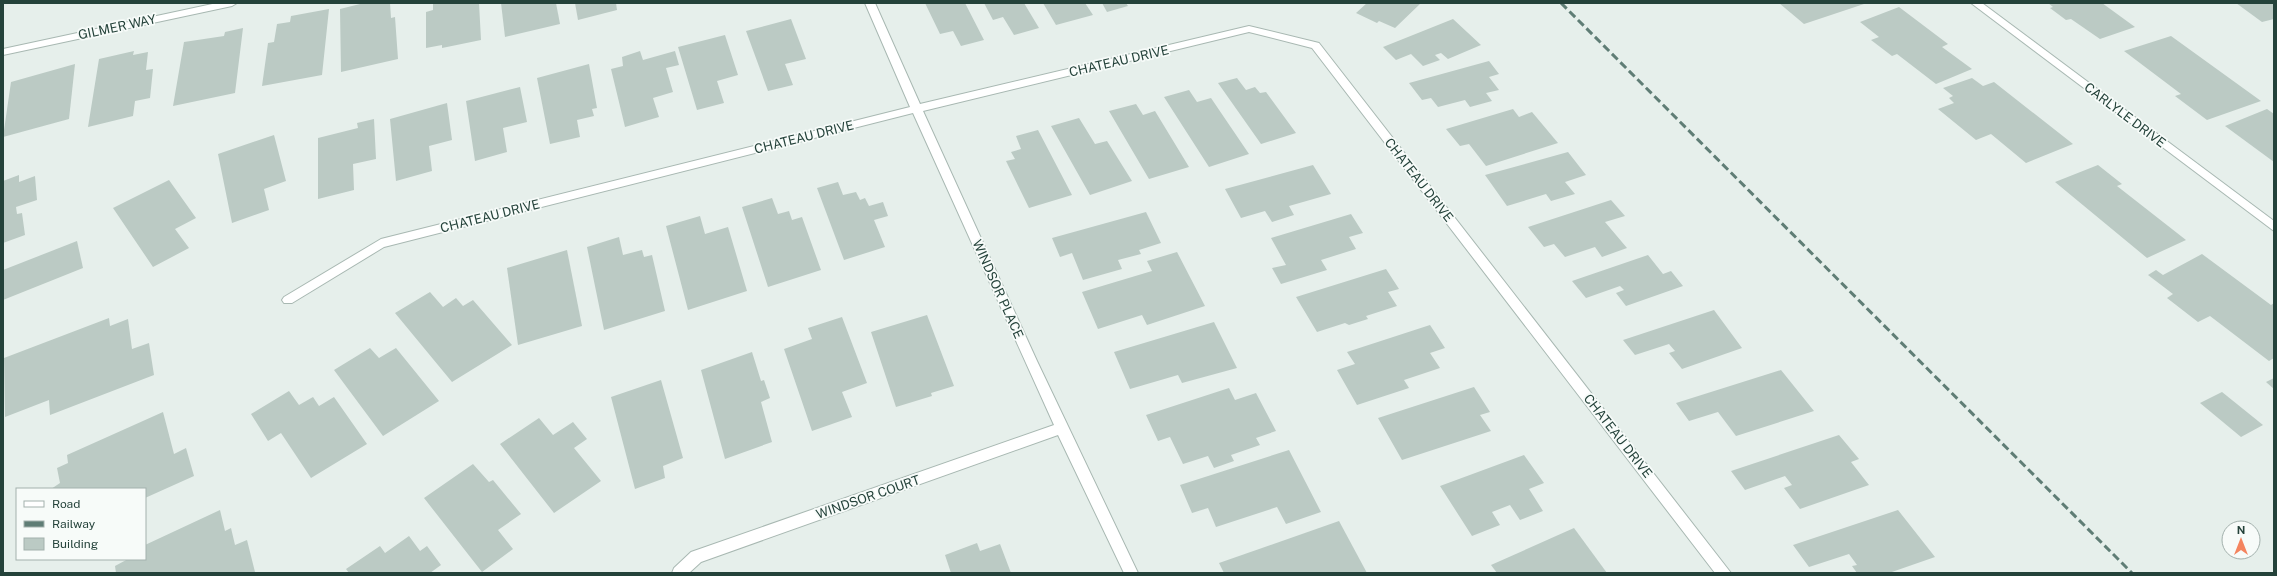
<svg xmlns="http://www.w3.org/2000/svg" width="2277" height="576" font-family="'Public Sans',sans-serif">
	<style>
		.building { fill: #bbcac4 }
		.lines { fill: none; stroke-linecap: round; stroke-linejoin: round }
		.street-casing { stroke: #a8b8b2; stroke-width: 2 }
		.street { fill: #fff; fill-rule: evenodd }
		.rail { stroke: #5f7d75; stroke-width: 3; stroke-dasharray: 8 4; stroke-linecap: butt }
		.labels { text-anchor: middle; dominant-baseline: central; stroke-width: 3.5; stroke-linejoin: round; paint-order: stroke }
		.street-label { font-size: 13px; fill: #24423a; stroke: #f7fbf9 }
	</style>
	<rect width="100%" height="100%" fill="#e6efeb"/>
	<g class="building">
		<path d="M364,3h26l1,15 4,-1 3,42 -57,13 -1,-63z"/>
		<path d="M433,3h46l2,37 -39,8v-3l-16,3v-36l7,-2z"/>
		<path d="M501,3h55l4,21 -55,13z"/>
		<path d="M575,3h41l1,7 -39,10z"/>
		<path d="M925,3h40l19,37 -23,6 -8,-15 -13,3z"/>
		<path d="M984,3h40l15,25 -25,7 -11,-18 -10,3z"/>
		<path d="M1043,3h42l8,12 -37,10z"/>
		<path d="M1102,3h24l2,3 -21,6z"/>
		<path d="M1367,3h54l-26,25 -16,-7 -2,2 -21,-10z"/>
		<path d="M1779,3h84l1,1 -60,20z"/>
		<path d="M2048,3h54l33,24 -35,12 -29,-20 -5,1 -16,-12 3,-1z"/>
		<path d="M2236,3h38v16l-12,3z"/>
		<path d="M1899,7l49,37 -6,3 30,22 -36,15 -39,-30 -5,2 -21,-16 8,-3 -19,-15z"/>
		<path d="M329,9l-7,66 -60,11 6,-43 6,-1 3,-18 13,-2 1,-6z"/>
		<path d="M791,19l15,40 -21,5 8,21 -25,6 -22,-60z"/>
		<path d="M1453,19l28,26 -33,14 -7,-6 -6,2 5,5 -17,6 -12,-12 -15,6 -13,-13z"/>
		<path d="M243,28l-8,65 -62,13 11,-64 40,-6 1,-4z"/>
		<path d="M725,35l13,40 -21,6 7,22 -27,7 -19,-63z"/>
		<path d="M2171,36l90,65 -54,19 -32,-24 6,-2 -57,-43z"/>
		<path d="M134,51l-1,4 15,-3 -2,18 7,-1 -3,29 -15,3 -2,15 -45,11 11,-68z"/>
		<path d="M640,51l3,9 32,-9 4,14 -13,3 7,24 -20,6 6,19 -34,10 -14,-58 12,-3 -1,-9z"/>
		<path d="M1489,61l10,13 -10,3 10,13 -13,3 6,8 -22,6 -5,-7 -27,7 -7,-9 -9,2 -13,-17z"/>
		<path d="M75,64l-6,55 -66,18 8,-55z"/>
		<path d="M589,64l8,44 -5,1 2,7 -17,4 3,17 -30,7 -13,-66z"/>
		<path d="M1237,78l9,12 9,-3 5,6 6,-1 30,41 -35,11 -43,-61z"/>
		<path d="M1972,78l11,8 11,-4 79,62 -47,19 -35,-29 -15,6 -38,-31 16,-6 -5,-5 4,-2 -10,-8z"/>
		<path d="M520,87l7,35 -24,6 4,24 -32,9 -9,-60z"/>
		<path d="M1189,90l8,12 14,-4 38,56 -40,13 -45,-70z"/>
		<path d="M447,103l5,37 -23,6 3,25 -36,10 -6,-62z"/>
		<path d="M1136,104l7,11 12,-4 34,56 -40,12 -40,-68z"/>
		<path d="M1513,109l6,8 13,-5 26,31 -72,23 -17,-22 -9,2 -14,-17z"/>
		<path d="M2267,109l7,5v48l-49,-36z"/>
		<path d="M1079,118l16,26 12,-3 25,40 -42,14 -39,-69z"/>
		<path d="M374,119l2,40 -23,5 1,26 -36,9v-61l40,-10 -1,-5z"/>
		<path d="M1038,130l34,65 -43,13 -23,-47 9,-2 -4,-7 10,-3 -5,-13z"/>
		<path d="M274,135l12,46 -22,8 5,21 -37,13 -14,-69z"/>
		<path d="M1568,152l18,23 -21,7 10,12 -24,7 -5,-7 -39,12 -22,-31z"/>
		<path d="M1313,165l18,29 -42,12 5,9 -22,7 -7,-11 -24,7 -16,-29z"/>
		<path d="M2098,165l24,19 -5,2 69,54 -39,18 -92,-76z"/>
		<path d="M19,175v7l16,-6 2,24 -21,7 1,7 5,-1 3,22 -22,8v-62z"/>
		<path d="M169,180l27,38 -21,11 14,19 -36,19 -40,-59z"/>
		<path d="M838,182l5,13 13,-3 4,8 5,-2 4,8 14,-4 5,14 -14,4 11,27 -41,13 -27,-72z"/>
		<path d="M772,198l6,16 11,-3 3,9 10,-3 19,53 -53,17 -26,-80z"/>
		<path d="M1611,200l14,16 -20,6 22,26 -25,9 -7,-10 -30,10 -11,-13 -10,3 -16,-20z"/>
		<path d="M1146,212l15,31 -22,7 2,4 -23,6 4,9 -39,11 -11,-27 -12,4 -8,-19z"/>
		<path d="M1351,214l12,19 -14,4 7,12 -35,11 6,10 -46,14 -9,-16 14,-3 -15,-27z"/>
		<path d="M700,216l5,18 23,-7 19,64 -59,19 -22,-84z"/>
		<path d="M619,237l4,18 19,-5 2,7 8,-2 13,56 -61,19 -17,-83z"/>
		<path d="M77,241l6,27 -80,32v-30z"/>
		<path d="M567,250l15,76 -64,19 -11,-77z"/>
		<path d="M1177,252l28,54 -58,19 -5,-10 -44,14 -16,-37 70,-21 -5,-10z"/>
		<path d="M2202,254l69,51 3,-2v55l-5,3 -59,-45 -12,6 -31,-24 6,-4 -25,-19 8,-5 7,5z"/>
		<path d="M1648,255l15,19 8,-3 12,15 -57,20 -10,-13 8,-3 -4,-4 -34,12 -14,-17z"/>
		<path d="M1386,269l13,20 -11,3 9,14 -31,10 2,3 -19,6 -4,-2 -28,9 -21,-35z"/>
		<path d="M430,292l13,15 13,-9 7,8 10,-6 39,45 -60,37 -57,-69z"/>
		<path d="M1714,310l28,38 -60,21 -13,-16 6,-2 -6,-7 -34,11 -12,-15z"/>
		<path d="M927,315l27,71 -23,7 1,3 -36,11 -25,-75z"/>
		<path d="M842,317l25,66 -25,9 10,25 -40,14 -28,-82 28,-10 -4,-11z"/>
		<path d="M109,318l1,8 18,-7 4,30 17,-6 5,32 -104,40 -1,-15 -44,17 -1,-59z"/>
		<path d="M1214,322l23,46 -55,15 -4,-8 -48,14 -16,-37z"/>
		<path d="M1430,325l15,23 -15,5 10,15 -36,12 5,8 -52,17 -20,-35 18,-6 -8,-12z"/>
		<path d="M370,348l9,10 17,-10 43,53 -56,35 -49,-66z"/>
		<path d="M752,352l9,29 3,-1 6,18 -9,4 11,40 -47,17 -24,-89z"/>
		<path d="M1781,370l33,41 -78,25 -18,-24 -29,9 -13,-18z"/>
		<path d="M2274,378v11l-8,-7z"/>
		<path d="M661,380l22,78 -20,8 2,12 -30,11 -24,-92z"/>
		<path d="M1474,387l16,25 -10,3 11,16 -89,29 -24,-42z"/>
		<path d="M1229,388l6,12 21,-7 20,38 -20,7 4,7 -29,10 3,6 -20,7 -6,-12 -25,8 -13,-27 -12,4 -12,-26z"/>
		<path d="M289,391l10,14 14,-8 6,9 15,-9 33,47 -56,34 -30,-45 -13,8 -17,-27z"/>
		<path d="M2222,392l41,33 -22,12 -41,-34z"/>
		<path d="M163,412l11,42 12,-6 8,28 -49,22v-9h-94l9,-6 -3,-15 11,-5 -1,-8z"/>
		<path d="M539,418l14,17 20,-13 14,17 -13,9 27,33 -47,32 -54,-69z"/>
		<path d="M1839,435l20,24 -8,3 18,23 -69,24 -16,-21 8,-3 -7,-9 -40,14 -14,-19z"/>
		<path d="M1289,450l32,62 -35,12 -9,-17 -61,20 -8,-19 -16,5 -12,-28z"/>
		<path d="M1524,455l20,28 -15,6 14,22 -23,9 -10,-15 -18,7 8,13 -28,11 -32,-50z"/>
		<path d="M473,464l16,18 4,-2 28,34 -23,16 15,19 -31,23 -58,-74z"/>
		<path d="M220,510l5,21 6,-3 4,17 12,-5 8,32 -139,1 -1,-7 13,-7h17v-14z"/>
		<path d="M1898,510l37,47 -46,16h-32l-5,-7 5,-1 -8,-11 -40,13 -16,-22z"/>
		<path d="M1339,521l28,52h-143l-5,-10z"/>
		<path d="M1574,528l33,45h-110l-6,-8z"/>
		<path d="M409,536l11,15 7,-5 14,19 -11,8h-81l-3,-4 34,-23 5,7z"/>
		<path d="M977,543l3,8 20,-7 11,29h-60l-6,-18z"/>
	</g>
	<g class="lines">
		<defs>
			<g id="street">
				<path d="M217,3h20l-5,3 -229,49v-6z"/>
				<path d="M865,3h10l45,101 329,-78 70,17 412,530h-16l-403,-525 -63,-16 -326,79 114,250 101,212h-14l-66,-138 -357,127 -12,11h-17l2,-5 17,-16 363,-127 -141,-312 -529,134 -92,56h-8l-2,-3 2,-3 97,-58 529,-132z"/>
				<path d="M1971,3h11l292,218v10z"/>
			</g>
		</defs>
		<use href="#street" class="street-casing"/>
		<use href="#street" class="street"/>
		<path class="rail" d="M1561,3l571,570"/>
	</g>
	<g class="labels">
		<g class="street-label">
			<text transform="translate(117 27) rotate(-12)">GILMER WAY</text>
			<text transform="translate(1119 61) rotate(-13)">CHATEAU DRIVE</text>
			<text transform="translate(2125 115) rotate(37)">CARLYLE DRIVE</text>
			<text transform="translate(804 137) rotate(-14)">CHATEAU DRIVE</text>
			<text transform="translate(1419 180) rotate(52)">CHATEAU DRIVE</text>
			<text transform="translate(490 216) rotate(-14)">CHATEAU DRIVE</text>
			<text transform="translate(998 289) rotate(66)">WINDSOR PLACE</text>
			<text transform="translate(1618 436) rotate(52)">CHATEAU DRIVE</text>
			<text transform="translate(868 497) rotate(-19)">WINDSOR COURT</text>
		</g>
	</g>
	<rect width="2277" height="576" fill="none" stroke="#24423a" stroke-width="8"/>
	<rect x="16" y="488" width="130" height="72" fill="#f7fbf9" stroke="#a3b1ad"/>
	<rect x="24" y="501" width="20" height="6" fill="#ffffff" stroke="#a3b1ad"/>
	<text x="52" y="508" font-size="12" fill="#24423a">Road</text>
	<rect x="24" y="521" width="20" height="6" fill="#5f7d75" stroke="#a3b1ad"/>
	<text x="52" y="528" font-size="12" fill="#24423a">Railway</text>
	<rect x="24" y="538" width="20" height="12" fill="#bbcac4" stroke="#a3b1ad"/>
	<text x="52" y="548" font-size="12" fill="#24423a">Building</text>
	<g transform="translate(2241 540)"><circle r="19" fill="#f7fbf9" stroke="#a3b1ad"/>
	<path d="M0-3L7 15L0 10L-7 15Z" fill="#f4845f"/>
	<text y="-6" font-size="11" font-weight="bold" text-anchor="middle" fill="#24423a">N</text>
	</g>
</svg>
